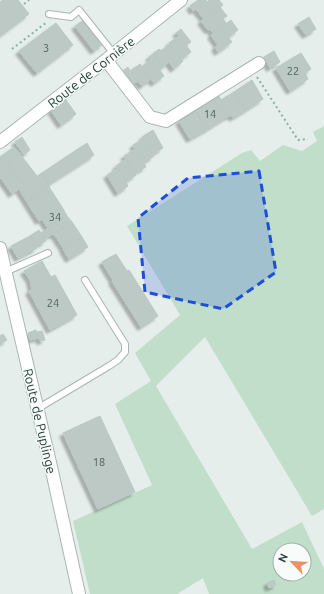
<svg xmlns="http://www.w3.org/2000/svg" width="324" height="594" font-family="Ubuntu,sans-serif">
	<style>
		.green { fill: #c1decb; fill-rule: evenodd }
		.building { fill: #bcc9c5; stroke: #b9c8c3; filter: url(#shadow) }
		.lines { fill: none; stroke-linecap: round; stroke-linejoin: round }
		.service-casing { stroke: #a9b6b3; stroke-width: 8 }
		.minor-casing { stroke: #a9b6b3; stroke-width: 14 }
		.tertiary-casing { stroke: #a9b6b3; stroke-width: 14 }
		.path { stroke: #89b0a6; stroke-width: 2; stroke-dasharray: 2 3; stroke-linecap: butt }
		.service { stroke: #fff; stroke-width: 6 }
		.minor { stroke: #fff; stroke-width: 12 }
		.tertiary { stroke: #fff; stroke-width: 12 }
		.marked { fill: #1d4ed8; fill-opacity: 0.2; stroke: #1d4ed8; stroke-width: 3; stroke-dasharray: 8 5; stroke-linejoin: round }
		.labels { text-anchor: middle; dominant-baseline: central; stroke-width: 3; stroke-linejoin: round; paint-order: stroke }
		.number-label { font-size: 11px; fill: #4c625e }
		.street-label { font-size: 13px; fill: #26403b; stroke: #f7fbf9 }
	</style>
	<defs>
		<filter id="shadow"><feDropShadow dx="-3.5" dy="3.5" stdDeviation="1" flood-color="#0004"/></filter>
	</defs>
	<rect width="100%" height="100%" fill="#e6eeeb"/>
	<path class="green" d="M324,126v383l-12,7 -107,-179 -49,49 96,163 50,-27 22,47v25h-115l-6,-16 -26,16h-87l-17,-73 79,-36 -37,-81 36,-23 -16,-28 45,-38 -53,-89 115,-73 9,-3 9,11 23,-16 19,6 15,-10 -4,-9zM280,550h24v24h-24z"/>
	<g class="building">
		<path d="M3,0h15l11,14 -29,22v-34z"/>
		<path d="M198,0h8l1,2 2,-2h10l4,5 -19,14 -8,-10 -3,2 -3,-5z"/>
		<path d="M220,7l7,9 -4,3 3,4 -13,10 -3,-4 -2,1 -7,-9z"/>
		<path d="M309,17l7,12 -10,6 -8,-11z"/>
		<path d="M84,20l19,24 -9,7 -19,-25z"/>
		<path d="M231,20l7,10 -10,7 4,5 -14,10 -3,-5 3,-2 -7,-10z"/>
		<path d="M56,23l17,22 -36,28 -18,-22z"/>
		<path d="M181,29l10,13 -5,3 5,7 -10,7 -12,-16 10,-7 -3,-3z"/>
		<path d="M170,44l13,17 -9,8 -5,-7 -6,5 -10,-13 6,-5 2,2z"/>
		<path d="M274,51l6,11 -10,6 -6,-11z"/>
		<path d="M301,53l10,16 -6,4 3,6 -18,12 -14,-23z"/>
		<path d="M153,54l10,13 -4,2 5,7 -10,7 -12,-16 9,-8 -2,-2z"/>
		<path d="M140,64l11,15 -9,7 -4,-5 -5,3 -10,-13 5,-4 2,4z"/>
		<path d="M252,80l11,19 -17,11 -12,-18z"/>
		<path d="M234,92l12,18 -13,8 -2,-3 -6,3 -11,-19 5,-3 2,4z"/>
		<path d="M214,99l11,19 -19,12 -11,-19z"/>
		<path d="M66,100l10,14 -15,11 -10,-15z"/>
		<path d="M195,111l11,19 -16,9 -11,-18z"/>
		<path d="M153,130l10,18 -10,6 -11,-17z"/>
		<path d="M22,137l8,13 -6,5 -9,-13z"/>
		<path d="M143,139l11,17 -11,7 -10,-18z"/>
		<path d="M87,143l7,12 -45,29 -7,-11z"/>
		<path d="M14,147l6,7 -12,9 6,9 -11,9 -3,-4v-20z"/>
		<path d="M135,149l11,18 -11,6 -11,-17z"/>
		<path d="M20,154l17,22 -13,9 -16,-22z"/>
		<path d="M126,159l10,16 -10,7 -10,-16z"/>
		<path d="M118,168l10,18 -10,7 -11,-18z"/>
		<path d="M14,172l10,13 -12,9 -9,-13z"/>
		<path d="M42,173l8,14 -23,15 -8,-13z"/>
		<path d="M49,187l13,20 -23,14 -12,-19z"/>
		<path d="M62,207l5,9 -19,12 -6,-9z"/>
		<path d="M67,216l5,6 -19,13 -5,-7z"/>
		<path d="M72,222l10,15 -18,12 -10,-15z"/>
		<path d="M48,228l4,6 -7,5 -4,-6z"/>
		<path d="M39,230l7,11 -10,5 -6,-10z"/>
		<path d="M30,236l7,12 -19,10 -7,-12z"/>
		<path d="M82,237l6,10 -19,12 -6,-10z"/>
		<path d="M116,254l11,17 2,-1 29,46 -17,11 -29,-46 1,-1 -11,-18z"/>
		<path d="M42,261l9,16 4,-2 22,40 -27,15 -21,-39 3,-2 -2,-9 -6,-9z"/>
		<path d="M36,330l2,8 -8,2 -2,-7z"/>
		<path d="M42,331l3,9 -5,1 -3,-9z"/>
		<path d="M3,334l4,6 -7,4v-8z"/>
		<path d="M100,416l35,76 -37,17 -35,-76z"/>
		<path d="M274,580l2,5 -7,3 -2,-5z"/>
	</g>
	<g class="lines">
		<defs>
			<g id="service">
				<path d="M49,14l22,3 8,-7 35,44"/>
				<path d="M5,272l43,-19"/>
				<path d="M37,409l72,-43 9,-6 7,-8v-8l-40,-64"/>
			</g>
			<g id="minor">
				<path d="M106,60l44,57 16,4 93,-58"/>
				<path d="M0,142l106,-82 75,-60"/>
			</g>
			<path id="tertiary" d="M0,248l52,223 27,123"/>
		</defs>
		<use href="#service" class="service-casing"/>
		<use href="#minor" class="minor-casing"/>
		<use href="#tertiary" class="tertiary-casing"/>
		<g class="path">
			<path d="M24,4l5,-4"/>
			<path d="M12,49l35,-27"/>
			<path d="M257,77l41,63 10,-1"/>
		</g>
		<use href="#service" class="service"/>
		<use href="#minor" class="minor"/>
		<use href="#tertiary" class="tertiary"/>
	</g>
	<path class="marked" d="M259,171l17,101 -53,37 -78,-17 -7,-74 50,-40z"/>
	<g class="labels">
		<g class="number-label">
			<text x="46" y="48">3</text>
			<text x="293" y="71">22</text>
			<text x="210" y="114">14</text>
			<text x="55" y="217">34</text>
			<text x="53" y="303">24</text>
			<text x="99" y="462">18</text>
		</g>
		<g class="street-label">
			<text transform="translate(91 72) rotate(-38)">Route de Cornière</text>
			<text transform="translate(40 421) rotate(77)">Route de Puplinge</text>
		</g>
	</g>
	<g transform="translate(292 562) rotate(295)"><circle r="19" fill="#f7fbf9" stroke="#a3b0ad"/>
	<path d="M0-3L7 15L0 10L-7 15Z" fill="#e99269"/>
	<text y="-6" font-size="11" font-weight="bold" text-anchor="middle" fill="#26403b">N</text>
	</g>
</svg>
